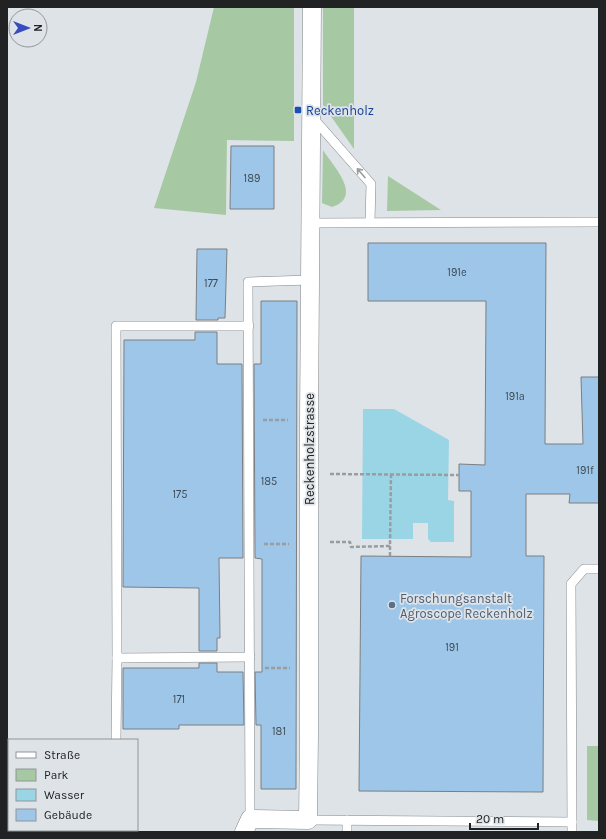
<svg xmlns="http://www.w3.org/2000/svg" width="606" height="839" font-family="Karla,sans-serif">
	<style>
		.green { fill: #a6c9a4 }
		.water { fill: #9ad5e6 }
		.building { fill: #9dc6e8; stroke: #7b7f83 }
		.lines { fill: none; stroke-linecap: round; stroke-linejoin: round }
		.service-casing { stroke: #83878b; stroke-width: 10 }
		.minor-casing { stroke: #83878b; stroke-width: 19 }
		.path { stroke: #999da0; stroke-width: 2.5; stroke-dasharray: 4 2; stroke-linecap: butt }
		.service { stroke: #fff; stroke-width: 9 }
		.minor { stroke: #fff; stroke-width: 18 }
		.oneway { stroke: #9b9c9c }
		.transit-dot { fill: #1a4fb4; stroke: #dee3e7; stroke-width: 1.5 }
		.service-dot { fill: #5c6f8a; stroke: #dee3e7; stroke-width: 1.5 }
		.labels { text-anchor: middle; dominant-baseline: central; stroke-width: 3.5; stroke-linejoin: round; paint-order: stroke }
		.number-label { font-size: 11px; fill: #3f4b54 }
		.transit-label { font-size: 13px; fill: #164399; stroke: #dee3e7; text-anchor: start }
		.street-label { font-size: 13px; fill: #202223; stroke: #dee3e7 }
		.service-label { font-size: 13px; fill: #4e5e75; stroke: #dee3e7; text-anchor: start }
	</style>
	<rect width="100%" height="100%" fill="#dee3e7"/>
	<g class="green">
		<path d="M214,7h80v134l-67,-1 -1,75 -72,-7 42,-126z"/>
		<path d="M323,7h31v142l-31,-44z"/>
		<path d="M323,150c10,16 41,47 9,57l-10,-4z"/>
		<path d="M388,176l53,34 -54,1z"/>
		<path d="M587,746h12v75l-12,-1z"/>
	</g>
	<path class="water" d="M363,409h31l55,31 -1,60 6,1v41h-23l-3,-3v-16h-15v16h-51z"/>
	<g class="building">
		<path d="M231,146h43v63h-44z"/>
		<path d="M368,243h178l-1,201h38l-2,-67h18v126h-30l1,-9h-44v62h18l-1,236 -184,-1 2,-235 110,1v-66h-12v-27l26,1 1,-164h-118z"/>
		<path d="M197,249h30l-2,69h-7v2h-22z"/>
		<path d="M261,301h36l-1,488h-35v-64h-5l-1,-53h7v-113l-7,-1 -1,-194h7z"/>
		<path d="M195,332h22v32h25l1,194h-24l1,80h-3v13h-18v-63l-76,-1 1,-247h71z"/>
		<path d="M199,663h18v9h26l1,53h-65v4h-56v-61h76z"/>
	</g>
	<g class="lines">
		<defs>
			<g id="service">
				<path d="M313,118l58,66 -1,38"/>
				<path d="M311,223l288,-1"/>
				<path d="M117,658l133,-1"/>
				<path d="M116,740l1,-82 -1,-332h133"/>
				<path d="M250,819l-2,-537 62,-2"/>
				<path d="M308,820l264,2"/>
				<path d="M347,820v12"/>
				<path d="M572,832l-1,-248 13,-15h15"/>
			</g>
			<path id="minor" d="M244,832l6,-13 58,1 1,-84v-316l3,-413"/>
		</defs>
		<use href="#service" class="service-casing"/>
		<use href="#minor" class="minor-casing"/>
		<g class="path">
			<path d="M263,420h25"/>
			<path d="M330,474l129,1"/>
			<path d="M330,542h20l1,5 39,-1 1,-72"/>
			<path d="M264,544h25"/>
			<path d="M390,556v-10"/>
			<path d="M265,668h25"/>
		</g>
		<use href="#service" class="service"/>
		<use href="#minor" class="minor"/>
	</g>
	<defs><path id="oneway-shaft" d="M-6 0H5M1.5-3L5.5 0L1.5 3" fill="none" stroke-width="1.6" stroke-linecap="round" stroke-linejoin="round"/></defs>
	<use class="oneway" href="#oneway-shaft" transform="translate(361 173) rotate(-131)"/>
	<rect class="transit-dot" x="294" y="106" width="8" height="8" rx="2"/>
	<circle class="service-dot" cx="392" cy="605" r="4"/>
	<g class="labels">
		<g class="number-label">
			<text x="252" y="178">189</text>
			<text x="457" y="272">191e</text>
			<text x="211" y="283">177</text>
			<text x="515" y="396">191a</text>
			<text x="585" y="470">191f</text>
			<text x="269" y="481">185</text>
			<text x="180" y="494">175</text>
			<text x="452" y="647">191</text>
			<text x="179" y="699">171</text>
			<text x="279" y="731">181</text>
		</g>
		<g class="transit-label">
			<text x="306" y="110">Reckenholz</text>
		</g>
		<g class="street-label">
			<text transform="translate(309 449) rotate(-90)">Reckenholzstrasse</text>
		</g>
		<g class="service-label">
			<text x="400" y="598">Forschungsanstalt<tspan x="400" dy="15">Agroscope Reckenholz</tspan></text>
		</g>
	</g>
	<rect width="606" height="839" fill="none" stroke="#202223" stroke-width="16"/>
	<rect x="8" y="739" width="130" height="92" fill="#dee3e7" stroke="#929699"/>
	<rect x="16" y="752" width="20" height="6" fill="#ffffff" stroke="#929699"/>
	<text x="44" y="759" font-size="12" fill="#202223">Straße</text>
	<rect x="16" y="769" width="20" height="12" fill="#a6c9a4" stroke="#929699"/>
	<text x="44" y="779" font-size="12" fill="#202223">Park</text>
	<rect x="16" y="789" width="20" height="12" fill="#9ad5e6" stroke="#929699"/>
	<text x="44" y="799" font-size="12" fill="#202223">Wasser</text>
	<rect x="16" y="809" width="20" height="12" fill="#9dc6e8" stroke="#929699"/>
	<text x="44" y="819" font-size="12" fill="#202223">Gebäude</text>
	<g transform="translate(28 28) rotate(90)"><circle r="19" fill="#dee3e7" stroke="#929699"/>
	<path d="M0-3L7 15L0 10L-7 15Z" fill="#374cbe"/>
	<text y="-6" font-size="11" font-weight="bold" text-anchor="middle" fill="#202223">N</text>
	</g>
	<path d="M470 823v6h68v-6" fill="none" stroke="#202223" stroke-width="2"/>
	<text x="476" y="823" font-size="12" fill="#202223" stroke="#dee3e7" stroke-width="3" paint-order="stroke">20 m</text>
</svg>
